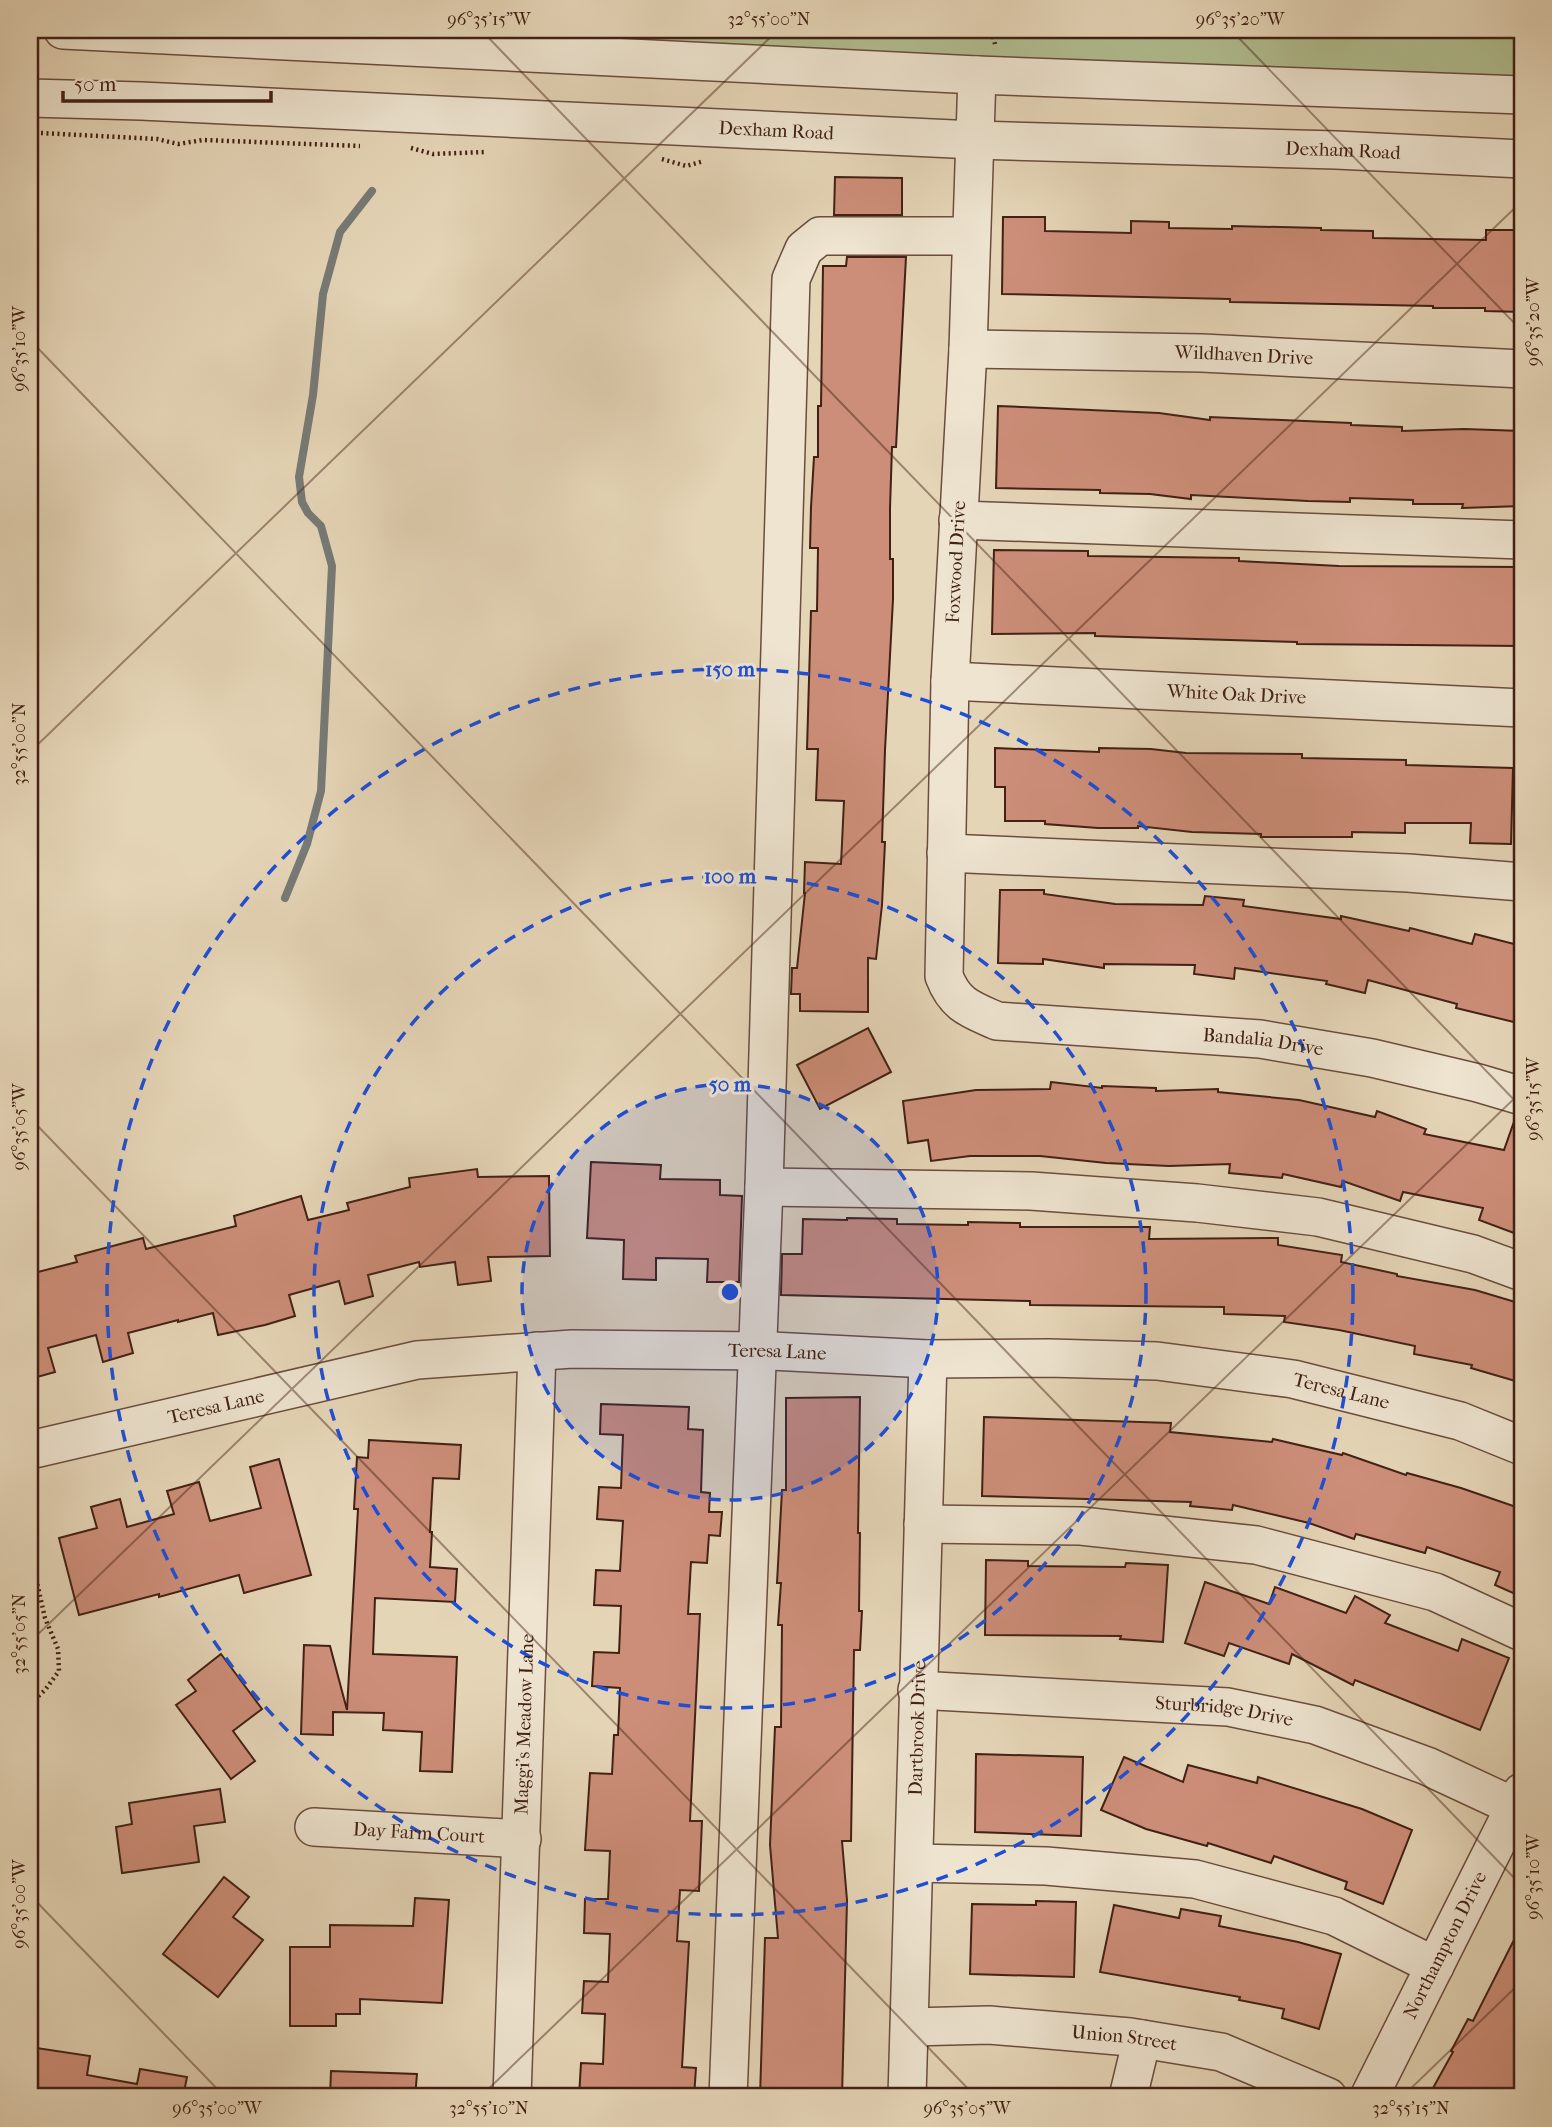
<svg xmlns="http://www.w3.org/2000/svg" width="1552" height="2127" font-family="'IM FELL French Canon',serif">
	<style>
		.green { fill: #b1be91; stroke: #7a6f52; stroke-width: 2 }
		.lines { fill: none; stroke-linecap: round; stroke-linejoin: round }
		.stream { stroke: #777a77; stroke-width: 8 }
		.building { fill: #cd8e79; stroke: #422014; stroke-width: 2 }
		.minor-casing { stroke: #6b4d3d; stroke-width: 40 }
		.path { stroke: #422014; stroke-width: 4.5; stroke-dasharray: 2 3.5; stroke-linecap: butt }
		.minor { stroke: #eee4d0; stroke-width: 37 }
		.ticks { fill: none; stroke: #422014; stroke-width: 2; stroke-opacity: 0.45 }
		.ring { fill: none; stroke: #1d4ed8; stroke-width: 3.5; stroke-dasharray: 12 9 }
		.labels { text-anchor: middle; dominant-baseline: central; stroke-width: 6; stroke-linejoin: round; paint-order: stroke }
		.street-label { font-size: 19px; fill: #422014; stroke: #eee4d0 }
		.centre { fill: #1d4ed8; stroke: #eee4d0; stroke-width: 3.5 }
		.ring-label { font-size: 21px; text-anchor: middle; font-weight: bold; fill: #1d4ed8; stroke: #eee4d0; stroke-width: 6; stroke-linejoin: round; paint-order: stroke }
		.neatline { fill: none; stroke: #422014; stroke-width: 2.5 }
		.ticks-label { font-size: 18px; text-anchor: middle; fill: #422014 }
	</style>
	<rect width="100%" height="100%" fill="#e5d5b7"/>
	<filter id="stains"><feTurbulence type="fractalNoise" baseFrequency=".00286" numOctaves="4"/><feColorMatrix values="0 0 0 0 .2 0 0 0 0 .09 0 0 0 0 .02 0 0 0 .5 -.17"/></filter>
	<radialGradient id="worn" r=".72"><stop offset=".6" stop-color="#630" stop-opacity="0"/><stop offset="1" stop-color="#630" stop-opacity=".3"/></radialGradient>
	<path class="green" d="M353,30h1169v49l-1136,-46z"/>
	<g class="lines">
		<path class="stream" d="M285,898l22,-54 14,-53 11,-225 -11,-40 -13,-13 -6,-11 -3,-25 14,-82 10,-101 17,-62 32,-41"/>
	</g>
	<g class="building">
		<path d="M835,177l67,1v37h-68z"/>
		<path d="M1003,217h42v14l86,2v-12l38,1v6l63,1v-3l89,2v2l52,1v7l113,2v-10h36v82l-37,-1v-3h-52v-2l-203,-4v-3l-228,-5z"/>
		<path d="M847,257h59l-10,190h-4l-2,61v51h3v40l-8,151 -3,92h3l-3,63 -6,54 -8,-1v54l-68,-1v-17h-9l1,-26h5l8,-75h-1l1,-31 36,2 3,-63 -28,-1 2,-51h-11l4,-138h6l1,-63h-8l1,-41 3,-50h4v-51h3l2,-140h23z"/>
		<path d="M998,406l161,7 51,7v-3l141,6v2l51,2v4l62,-2 58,2v75l-60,2 1,-4h-50v-4l-63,-2v4l-42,-1 -117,-6v4l-41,-5 -50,-1v-3l-104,-2z"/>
		<path d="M994,550l94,1v5l151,2v3l100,5 183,1v79l-225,-2v-2l-202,-6v-3l-103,1z"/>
		<path d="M995,748l104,4v-4l52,1 35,4 116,1v4l104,2v5l107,3 -2,76 -41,-1 1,-20h-66v10l-53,-1v5h-91v-3l-69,-2 -54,-6v2h-40l-53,-4v-3h-40v-34h-10z"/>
		<path d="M1000,890h44v4l71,10 88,1 2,-9 39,4 -1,6 98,13v-3l68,15 1,-3 62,16 3,-10 47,12v78l-66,-16 1,-4 -89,-24 -3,13 -39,-9 1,-3 -92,-13 -1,11 -40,-5 1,-9 -91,-1v4l-61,-9v5l-45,-1z"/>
		<path d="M868,1028l23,44 -71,37 -23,-44z"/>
		<path d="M1051,1082l51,6v-2l54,2v3l62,-2v3l81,8 76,17 2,-6 49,18 -2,5 80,16 12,-34h6v120l-43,-16 4,-12 -80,-16 -3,9 -57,-20 -2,6 -58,-13 -1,4 -53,-5 1,-9 -61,2 -63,-3 -66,-7h-70l-39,5 -3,-21 -20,3 -5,-42 73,-11 74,-1z"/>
		<path d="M591,1162l70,3 -1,14 60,1v15l22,1 -3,86h-32l1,-23 -52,-1v22l-33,-1 1,-39 -37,-2z"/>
		<path d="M477,1169l1,8 71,-1 1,80 -62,1 3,24 -33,4 -3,-23 -35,5 -1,-5 -51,13 5,21 -28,8 -6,-23 -50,14 6,21 -30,9 -47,10 -5,-22 -35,9v-2l-50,13 5,20 -30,9 -7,-27 -48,13 7,24 -25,7v-105l47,-12 -2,-6 68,-18 3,11 90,-23 -2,-10 67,-20 7,24 41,-10 -2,-7 63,-16 -1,-9z"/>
		<path d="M847,1218l50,1v5l71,1v-3l52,1v4h130l-1,12 129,-1v7l64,10 -1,7 56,12v2l78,14 47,14v79l-51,-15 1,-3 -58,-11 1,-8 -76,-16 -55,-8 1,-6 -61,-2v-7l-194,-2v-4l-249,-6 1,-41h20l1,-35 44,1z"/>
		<path d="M860,1397l-2,136h2l-1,78h3l-2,39h-6l-3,191h-9l5,59 -5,197h-82l5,-159h13l-8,-93 5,-118h6l1,-102h-4l3,-42h-4l5,-93h4v-92z"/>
		<path d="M601,1404l88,3 -1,22 15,1 -2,62 9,1 -1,19h13l-2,24 -11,-1 -2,28 -16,-1 -3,52h12l-10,207h12l-3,70 -19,-1 -3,51 12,1 -7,125 14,1 -2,29h-115l2,-34 22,1 2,-50 -23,-1 2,-32 24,1 2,-48 -26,-1 1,-34h23l2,-48 -25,-1 5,-77 22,1 2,-39h4l2,-47 -28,-2 2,-34 25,1 2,-47 -27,-1 2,-35 24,1 3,-50 -26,-2 2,-32 22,1 2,-53 -23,-1z"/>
		<path d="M984,1417l187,6 -1,9 102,10 1,-3 69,16 1,-2 63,22 1,-2 54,15 61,21v88l-27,-12 5,-13 -73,-25 -2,6 -69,-19 -2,5 -45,-16 -76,-18 -1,5 -42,-4 1,-4 -209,-6z"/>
		<path d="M369,1440l92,5 -2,34 -26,-1 -3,54h2l-2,35 27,2 -2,33 -80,-4 -2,56 84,3 -5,115 -32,-1 2,-39 -39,-2 1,-17 -51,-1v23l-32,-1 3,-89 26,1 17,64 11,-201h-4l3,-52 11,1z"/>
		<path d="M279,1459l32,116 -67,18 -5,-18 -80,22v-3l-80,21 -20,-77 38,-10 -6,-21 29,-8 7,28 47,-13 -7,-23 32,-9 11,39 51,-13 -11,-41z"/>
		<path d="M986,1560l42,1v5l97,1 1,-4 42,2 -5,77 -43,-3 1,-3 -136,-1z"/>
		<path d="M1205,1582l64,22 6,-17 71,26 9,-17 35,19 -5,8 73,28 4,-12 47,19 -29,72 -125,-50 -2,5 -61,-31 -3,10 -60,-21 -5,13 -39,-13z"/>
		<path d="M221,1654l41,55 -29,22 22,30 -24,18 -55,-74 20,-14 -8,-11z"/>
		<path d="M976,1754l107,3 -2,79 -106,-4z"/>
		<path d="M1124,1757l59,25 5,-17 69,18 1,-6 104,32 50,21 -29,74 -38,-15 2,-7 -73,-26 -3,7 -63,-20 -1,3 -61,-17 -45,-19z"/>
		<path d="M220,1789l5,33 -31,4 5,36 -77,11 -6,-46 16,-3 -3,-21z"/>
		<path d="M224,1877l25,20 -16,20 30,23 -45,57 -55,-43z"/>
		<path d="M415,1898l34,2 -7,103 -82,-4v15h-24v12h-46v-79h40v-22l83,1z"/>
		<path d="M1036,1901l40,1 -2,75 -104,-3 2,-70 64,1z"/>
		<path d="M1114,1905l65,13 2,-9 40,7 -2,10 79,16 43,12 -22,75 -37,-11 2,-9 -45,-9 1,-3 -140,-25z"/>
		<path d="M1522,1924v156l-9,17h-85l25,-45 -2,-1 17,-32 5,2z"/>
		<path d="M30,2047l60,9 -3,19 50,9 3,-15 47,8 -4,20h-153z"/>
		<path d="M331,2071l86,3 -2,23h-85z"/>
	</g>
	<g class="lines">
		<defs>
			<g id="minor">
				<path d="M63,30l914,45 545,20"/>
				<path id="s1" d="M977,75l-9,274 -18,332 -6,295c11,29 26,33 53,45l263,18 112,19 106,25 44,13"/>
				<path id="s2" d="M30,98l111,3 834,39 361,10 186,9"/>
				<path id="s3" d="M968,349l234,4 320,16"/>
				<path d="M958,520l564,20"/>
				<path id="s4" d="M950,681l572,27"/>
				<path d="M946,853l462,20 114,9"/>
				<path d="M764,1187l267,4 166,12 121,14 155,37 49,18"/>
				<path id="s5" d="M30,1450l387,-90 155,-11 199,2 157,8 121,-1 108,3 136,18 167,42 62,25"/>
				<path d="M923,1524l158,2 175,19 179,47 87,40"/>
				<path id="s6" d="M917,1690l311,17 87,18 112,41 88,41"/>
				<path id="s7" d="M314,1827l208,12"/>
				<path d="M914,1863l132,3 149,13 139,37 101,50"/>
				<path id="s8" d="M910,2027l79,-2 141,12 91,15 107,45"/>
				<path id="s9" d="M512,2097l25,-746"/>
				<path d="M728,2097l36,-910 27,-908 13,-30 16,-13h151"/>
				<path id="s10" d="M907,2097l21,-738"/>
				<path d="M1128,2097l14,-58"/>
				<path id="s11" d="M1369,2097l153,-305"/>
			</g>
		</defs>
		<use href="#minor" class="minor-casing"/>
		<g class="path">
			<path d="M985,30l8,6 2,8"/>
			<path d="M41,133l116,6 21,5 25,-4 157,6"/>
			<path d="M411,148l22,6 52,-2"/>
			<path d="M662,159l24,7 18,-5"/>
			<path d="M30,1552l15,66 13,31 1,22 -14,19 -15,14"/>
		</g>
		<use href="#minor" class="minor"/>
	</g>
	<path class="ticks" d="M481,30l1041,1078M1231,30l291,301M30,340l1492,1546M30,752l748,-722M30,1118l946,979M30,1642l1492,-1441M30,1895l195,202M480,2097l1042,-1006M1402,2097l120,-116"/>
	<circle cx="730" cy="1292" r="208" fill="#1d4ed8" fill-opacity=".12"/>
	<g class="ring">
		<circle cx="730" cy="1292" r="208"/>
		<circle cx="730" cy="1292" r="416"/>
		<circle cx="730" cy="1292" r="623"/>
	</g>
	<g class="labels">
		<g class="street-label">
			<text stroke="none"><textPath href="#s2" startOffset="747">Dexham Road</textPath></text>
			<text stroke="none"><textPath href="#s2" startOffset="1314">Dexham Road</textPath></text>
			<text stroke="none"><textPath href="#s3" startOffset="276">Wildhaven Drive</textPath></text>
			<text transform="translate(956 562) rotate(-87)">Foxwood Drive</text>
			<text stroke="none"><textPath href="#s4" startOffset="287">White Oak Drive</textPath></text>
			<text stroke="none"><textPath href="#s1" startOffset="1241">Bandalia Drive</textPath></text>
			<text stroke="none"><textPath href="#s5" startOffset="758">Teresa Lane</textPath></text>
			<text stroke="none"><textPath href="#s5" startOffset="1325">Teresa Lane</textPath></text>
			<text stroke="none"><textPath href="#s5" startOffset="191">Teresa Lane</textPath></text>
			<text stroke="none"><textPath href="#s6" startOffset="308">Sturbridge Drive</textPath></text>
			<text stroke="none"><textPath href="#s9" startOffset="373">Maggi's Meadow Lane</textPath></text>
			<text stroke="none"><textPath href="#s10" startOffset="369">Dartbrook Drive</textPath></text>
			<text stroke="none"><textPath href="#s7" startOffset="105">Day Farm Court</textPath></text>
			<text stroke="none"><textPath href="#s11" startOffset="170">Northampton Drive</textPath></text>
			<text stroke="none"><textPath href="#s8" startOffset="215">Union Street</textPath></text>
		</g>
	</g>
	<circle cx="730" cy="1292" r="10" class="centre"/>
	<g class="ring-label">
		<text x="730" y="676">150 m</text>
		<text x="730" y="883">100 m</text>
		<text x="730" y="1091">50 m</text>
	</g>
	<rect width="1552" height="2127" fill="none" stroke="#e5d5b7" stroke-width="77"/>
	<path d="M63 91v10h208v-10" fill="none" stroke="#422014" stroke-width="3.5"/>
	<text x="74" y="91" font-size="21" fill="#422014" stroke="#eee4d0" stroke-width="5" paint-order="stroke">50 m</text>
	<rect x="38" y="38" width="1476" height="2050" class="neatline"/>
	<g class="ticks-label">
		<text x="489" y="25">96°35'15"W</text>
		<text x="769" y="25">32°55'00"N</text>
		<text x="1240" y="25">96°35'20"W</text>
		<text transform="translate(1533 322) rotate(-90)" y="6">96°35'20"W</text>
		<text transform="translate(19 349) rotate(-90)" y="6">96°35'10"W</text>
		<text transform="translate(19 744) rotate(-90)" y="6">32°55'00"N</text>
		<text transform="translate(1533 1099) rotate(-90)" y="6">96°35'15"W</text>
		<text transform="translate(19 1127) rotate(-90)" y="6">96°35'05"W</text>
		<text transform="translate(19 1634) rotate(-90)" y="6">32°55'05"N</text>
		<text transform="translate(1533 1877) rotate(-90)" y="6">96°35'10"W</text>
		<text transform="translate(19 1904) rotate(-90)" y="6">96°35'00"W</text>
		<text x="217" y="2114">96°35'00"W</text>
		<text x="489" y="2114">32°55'10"N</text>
		<text x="967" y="2114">96°35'05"W</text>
		<text x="1411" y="2114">32°55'15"N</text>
	</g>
	<rect width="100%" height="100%" filter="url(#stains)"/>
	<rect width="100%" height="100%" fill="url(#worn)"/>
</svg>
